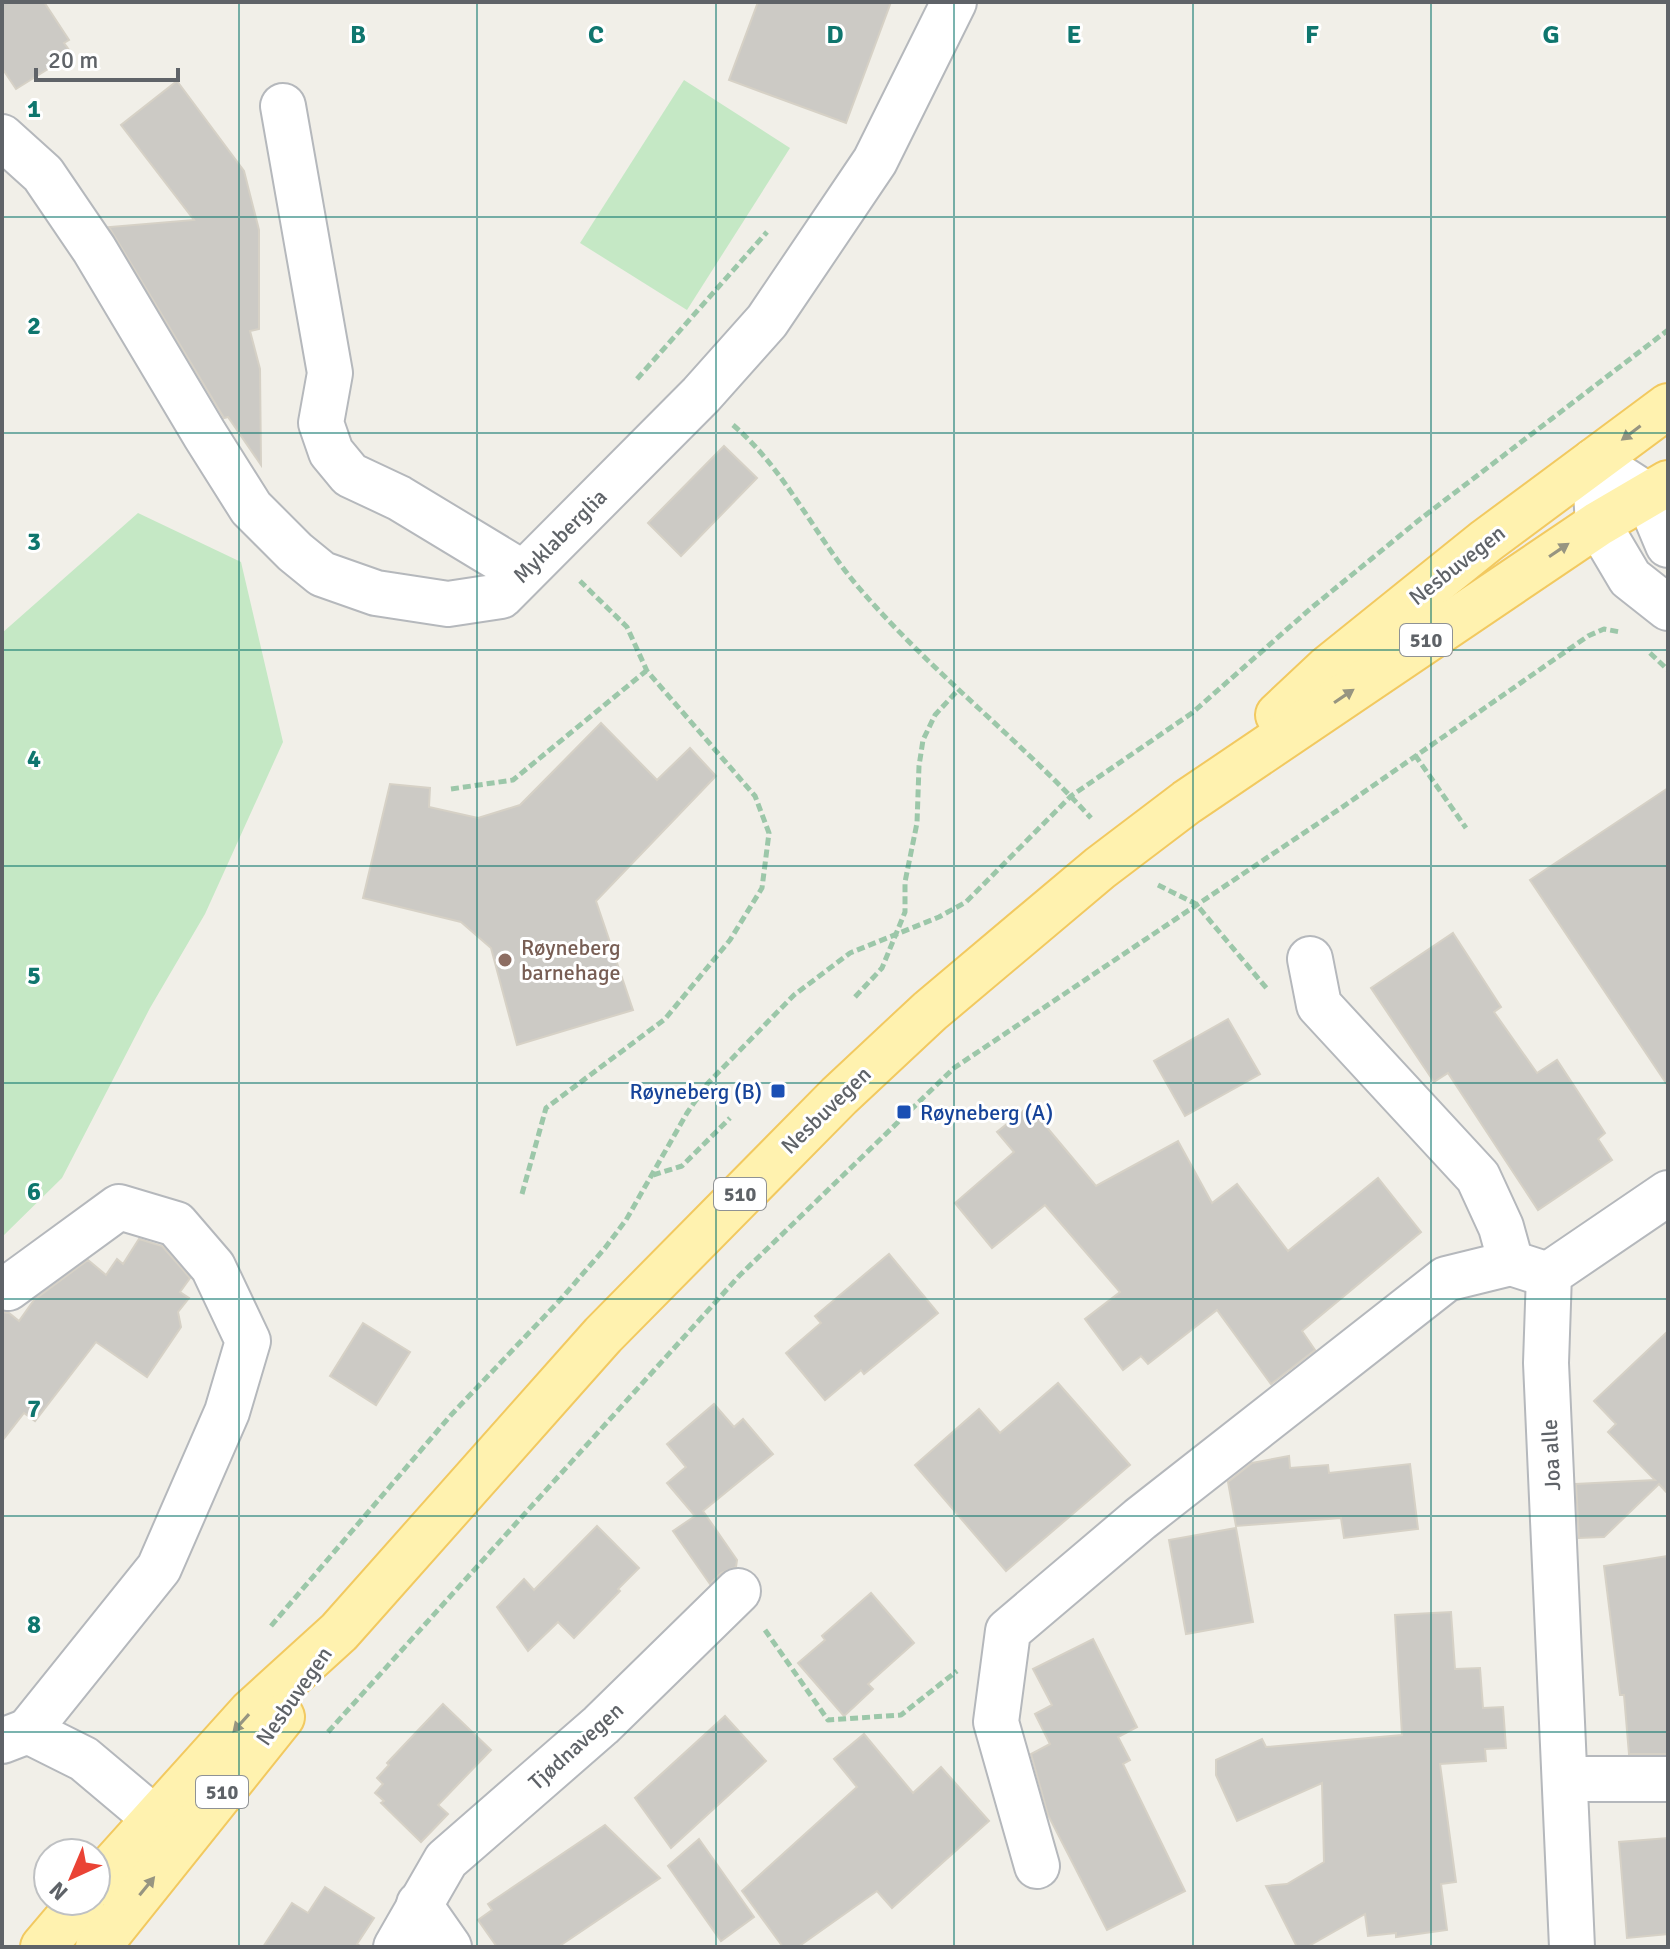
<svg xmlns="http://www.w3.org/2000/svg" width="1670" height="1949" font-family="Signika,sans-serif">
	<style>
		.green { fill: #c5e8c5 }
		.building { fill: #cccac5; stroke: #d6d1c6; stroke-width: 2 }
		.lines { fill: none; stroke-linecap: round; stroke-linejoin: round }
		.minor-casing { stroke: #b5b8bc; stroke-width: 48 }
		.major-casing { stroke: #f2c960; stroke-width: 48 }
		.path { stroke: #9cc7a9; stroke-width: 5; stroke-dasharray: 8 4; stroke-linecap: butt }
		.minor { stroke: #fff; stroke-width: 44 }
		.major { stroke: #fff2af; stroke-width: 44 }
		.oneway { fill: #979581 }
		.grid { fill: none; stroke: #0f766e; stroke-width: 2; stroke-opacity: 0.55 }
		.education-dot { fill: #8d6e63; stroke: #fff; stroke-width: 3 }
		.transit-dot { fill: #1a4fb4; stroke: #fff; stroke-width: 3 }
		.labels { text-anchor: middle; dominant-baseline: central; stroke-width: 6; stroke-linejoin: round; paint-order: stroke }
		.shield { fill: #fff; stroke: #8f9295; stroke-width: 2 }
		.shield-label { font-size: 20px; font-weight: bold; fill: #5f6368 }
		.street-label { font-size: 22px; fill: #5f6368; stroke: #fff }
		.education-label { font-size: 22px; fill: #785e54; stroke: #fff; text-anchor: start }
		.transit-label { font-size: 22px; fill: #164399; stroke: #fff; text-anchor: end }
		.grid-label { font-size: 26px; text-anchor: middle; font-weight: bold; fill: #0f766e; stroke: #fff; stroke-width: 6; stroke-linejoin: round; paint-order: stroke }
	</style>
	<rect width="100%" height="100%" fill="#f1efe8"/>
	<g class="green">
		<path d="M684,80l106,68 -103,162 -107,-67z"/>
		<path d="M138,513l103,49 42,180 -78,172 -55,94 -88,170 -60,59v-604z"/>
	</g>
	<g class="building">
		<path d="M2,2h42l25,38 -5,3 8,11 -56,35 -14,-21z"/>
		<path d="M758,2h133l-45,121 -117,-43z"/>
		<path d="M177,81l67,90 15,59v99l-9,2 10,38 1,96 -33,-48 -4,1 -115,-191 85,-7 -73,-95z"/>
		<path d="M724,446l33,32 -76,78 -33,-33z"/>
		<path d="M601,723l56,57 33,-32 26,28 -120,125 37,109 -116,35 -26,-97 -30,-26 -98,-24 27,-114 40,4 -1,19 49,11 42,-13z"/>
		<path d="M1668,788v298l-138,-206z"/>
		<path d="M1453,933l48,74 -7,5 43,61 20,-13 48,73 -7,6 14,21 -74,50 -90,-137 -14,9 -63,-94z"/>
		<path d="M1228,1019l32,55 -75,42 -31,-55z"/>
		<path d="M1029,1106l67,80 82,-45 34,62 25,-19 51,67 90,-73 43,54 -119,99 13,19 -44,34 -54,-74 -69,54 -7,-8 -18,14 -38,-51 35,-27 -75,-87 -53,43 -37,-45 59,-51 -17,-20z"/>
		<path d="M139,1239l23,7 28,32 -10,14 9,6 -11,14 3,15 -34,50 -51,-35 -61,79 -11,-8 -22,28v-129l7,1 10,8 15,-21 54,-40 18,15 11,-16 6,5z"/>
		<path d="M889,1254l49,59 -74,61 -3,-4 -36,30 -39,-47 35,-30 -6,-7z"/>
		<path d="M363,1323l47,29 -34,53 -46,-29z"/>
		<path d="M1668,1331v163l-9,-10 -55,53 -25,1 -3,-54 79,-4 -47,-48 8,-8 -22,-23z"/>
		<path d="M1058,1383l72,82 -124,106 -91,-106 64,-56 21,24z"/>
		<path d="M714,1404l20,23 9,-8 30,35 -70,57 34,49 -1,7 -15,6 -11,11 -37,-53 22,-15 -28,-33 19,-16 -19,-23z"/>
		<path d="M1289,1456l1,12 38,-3 1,8 81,-9 8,65 -74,9 -3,-20 -105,8 -8,-44 24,-19z"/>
		<path d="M597,1526l42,42 -21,21 2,2 -46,47 -16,-16 -30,29 -31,-44 27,-28 10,11z"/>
		<path d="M1236,1528l17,94 -67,12 -17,-94z"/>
		<path d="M1668,1556v198h-39l-5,-59h-4l-16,-129z"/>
		<path d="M871,1593l43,50 -46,41 5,5 -29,27 -46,-53 27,-23 -3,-4z"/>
		<path d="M1451,1612l4,57 25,-1 3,40 20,-1 3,41 -21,1 1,12 -46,3 16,118 -15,2 6,46 -51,7v-4l-28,3 -3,-22 -58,33h-10l-31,-61 21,-2 37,-22 -2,-79 -85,38 -21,-46v-15l46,-21 4,8 136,-12 -7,-120z"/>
		<path d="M1093,1639l44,88 -19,10 12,23 -7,4 62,127 -78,39 -59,-115 -17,-61 19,-10 -15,-30 17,-9 -19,-36z"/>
		<path d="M443,1704l48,46 -53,55 10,9 -27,28 -40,-39 3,-2 -9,-8 8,-9 -6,-6 12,-13 -2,-2z"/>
		<path d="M725,1716l41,45 -95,87 -36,-50z"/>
		<path d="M864,1734l49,59 28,-26 48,54 -97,87 -15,-17 -79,56h-15l-41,-56 115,-104 -23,-28z"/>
		<path d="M605,1825l55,53 -102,69h-61l-19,-27 14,-10 -4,-6z"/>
		<path d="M1668,1838v96l-41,4 -8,-96z"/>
		<path d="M699,1839l55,78 -33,24 -53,-75z"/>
		<path d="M325,1887l49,31 -17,26 5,3h-99l29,-44 16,10z"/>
	</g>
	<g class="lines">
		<defs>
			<g id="minor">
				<path d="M283,106l47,267 -9,50 10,29 19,23 49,23 124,75"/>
				<path d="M2,137l41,37 51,75 111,186 46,73 44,44 27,22 54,19 72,11 53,-8 200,-201 66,-74 108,-160 79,-159"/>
				<path d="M1594,461l4,63 32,54 38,30"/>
				<path d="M1616,475l31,20 21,50"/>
				<path d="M1310,959l9,46 159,172 23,50 10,36 28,9"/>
				<path d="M8,1288l111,-81 57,17 37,43 35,74 -21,71 -68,156 -131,163"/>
				<path d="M2,1741l26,-10 56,28 70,59"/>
				<path d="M1566,1779h102"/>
				<path d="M1037,1866l-41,-144 12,-91 132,-112 306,-240 65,-16"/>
				<path d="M419,1904l30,43"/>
				<path d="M396,1947l50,-87 155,-135 137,-134"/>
				<path d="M1572,1947l-26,-584 3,-89 119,-81"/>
			</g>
			<g id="major">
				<path d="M1278,715l49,-46 159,-128 182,-135"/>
				<path d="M96,1884l155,-172 88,-80 264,-297 236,-239 91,-85 170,-143 87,-66 411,-278 70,-41"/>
				<path d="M43,1947l39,-46"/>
				<path d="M98,1947l184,-230"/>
			</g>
		</defs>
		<use href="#minor" class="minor-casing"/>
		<use href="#major" class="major-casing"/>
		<g class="path">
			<path d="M637,379l130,-147"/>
			<path d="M733,425c53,45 82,112 127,164 71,83 158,149 231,229"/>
			<path d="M1650,653l18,17"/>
			<path d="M1415,755l51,73"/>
			<path d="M451,789l62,-9 133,-109"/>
			<path d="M1158,885l38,19 72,86"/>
			<path d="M855,997l27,-29 23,-56v-30l12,-59 2,-57 4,-26 12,-25 23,-25"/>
			<path d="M653,1175l29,-9 48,-48"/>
			<path d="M522,1194l24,-86 119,-89 65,-79 32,-52 7,-55 -14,-37 -108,-125 -20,-44 -47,-46"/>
			<path d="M271,1626l180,-211 110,-116 44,-51 21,-28 61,-107 21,-30 86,-88 56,-42 89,-36 27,-15 105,-106 121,-83 118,-104 109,-89 249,-190"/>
			<path d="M765,1630l63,90 73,-5 56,-44"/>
			<path d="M328,1732l411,-456 215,-208 387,-260 247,-172 16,-7 16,3"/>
		</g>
		<use href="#minor" class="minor"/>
		<use href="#major" class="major"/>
	</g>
	<defs><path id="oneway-solid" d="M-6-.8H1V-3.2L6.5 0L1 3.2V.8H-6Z" transform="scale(2)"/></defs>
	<g class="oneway">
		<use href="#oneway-solid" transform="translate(1631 433) rotate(143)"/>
		<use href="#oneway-solid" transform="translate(1559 550) rotate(-34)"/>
		<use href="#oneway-solid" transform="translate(1344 696) rotate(-34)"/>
		<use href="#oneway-solid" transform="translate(241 1723) rotate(132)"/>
		<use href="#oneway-solid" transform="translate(147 1886) rotate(-51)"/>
	</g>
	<path class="grid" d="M239,2v1945M477,2v1945M716,2v1945M954,2v1945M1193,2v1945M1431,2v1945M2,217h1666M2,433h1666M2,650h1666M2,866h1666M2,1083h1666M2,1299h1666M2,1516h1666M2,1732h1666"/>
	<circle class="education-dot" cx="505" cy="960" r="8"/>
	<g class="transit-dot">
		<rect x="770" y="1083" width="16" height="16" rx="4"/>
		<rect x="896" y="1104" width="16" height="16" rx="4"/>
	</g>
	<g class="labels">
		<g class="shield">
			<rect x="1400" y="624" width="52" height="32" rx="6"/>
			<rect x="714" y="1178" width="52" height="32" rx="6"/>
			<rect x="196" y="1776" width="52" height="32" rx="6"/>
		</g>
		<g class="shield-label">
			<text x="1426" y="640">510</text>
			<text x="740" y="1194">510</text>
			<text x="222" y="1792">510</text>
		</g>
		<g class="street-label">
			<text transform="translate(560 536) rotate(-45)">Myklaberglia</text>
			<text transform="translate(1457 565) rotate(-38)">Nesbuvegen</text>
			<text transform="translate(826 1110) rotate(-44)">Nesbuvegen</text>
			<text transform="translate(1551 1455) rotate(-93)">Joa alle</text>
			<text transform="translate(294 1696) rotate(-55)">Nesbuvegen</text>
			<text transform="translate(576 1746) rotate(-42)">Tjødnavegen</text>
		</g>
		<g class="education-label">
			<text x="521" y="947">Røyneberg<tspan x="521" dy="25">barnehage</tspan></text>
		</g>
		<g class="transit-label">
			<text x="762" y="1091">Røyneberg (B)</text>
			<text x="920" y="1112" text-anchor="start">Røyneberg (A)</text>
		</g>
	</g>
	<g class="grid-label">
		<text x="358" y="43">B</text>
		<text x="596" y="43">C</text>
		<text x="835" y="43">D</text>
		<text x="1074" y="43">E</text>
		<text x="1312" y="43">F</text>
		<text x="1551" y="43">G</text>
		<text x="34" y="117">1</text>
		<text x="34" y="334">2</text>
		<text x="34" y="550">3</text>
		<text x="34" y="767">4</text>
		<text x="34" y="984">5</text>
		<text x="34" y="1200">6</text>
		<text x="34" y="1417">7</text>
		<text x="34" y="1633">8</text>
	</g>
	<rect width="1670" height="1949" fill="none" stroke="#5f6368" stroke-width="8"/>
	<g transform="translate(72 1877) rotate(224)"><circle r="38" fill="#ffffff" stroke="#bfc1c3" stroke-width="2"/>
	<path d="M0-6L14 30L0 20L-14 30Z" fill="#ea4335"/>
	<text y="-12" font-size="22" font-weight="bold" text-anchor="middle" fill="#5f6368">N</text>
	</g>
	<path d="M36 68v12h142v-12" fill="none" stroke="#5f6368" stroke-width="4"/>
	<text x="48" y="68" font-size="24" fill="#5f6368" stroke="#ffffff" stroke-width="6" paint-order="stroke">20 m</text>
</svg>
